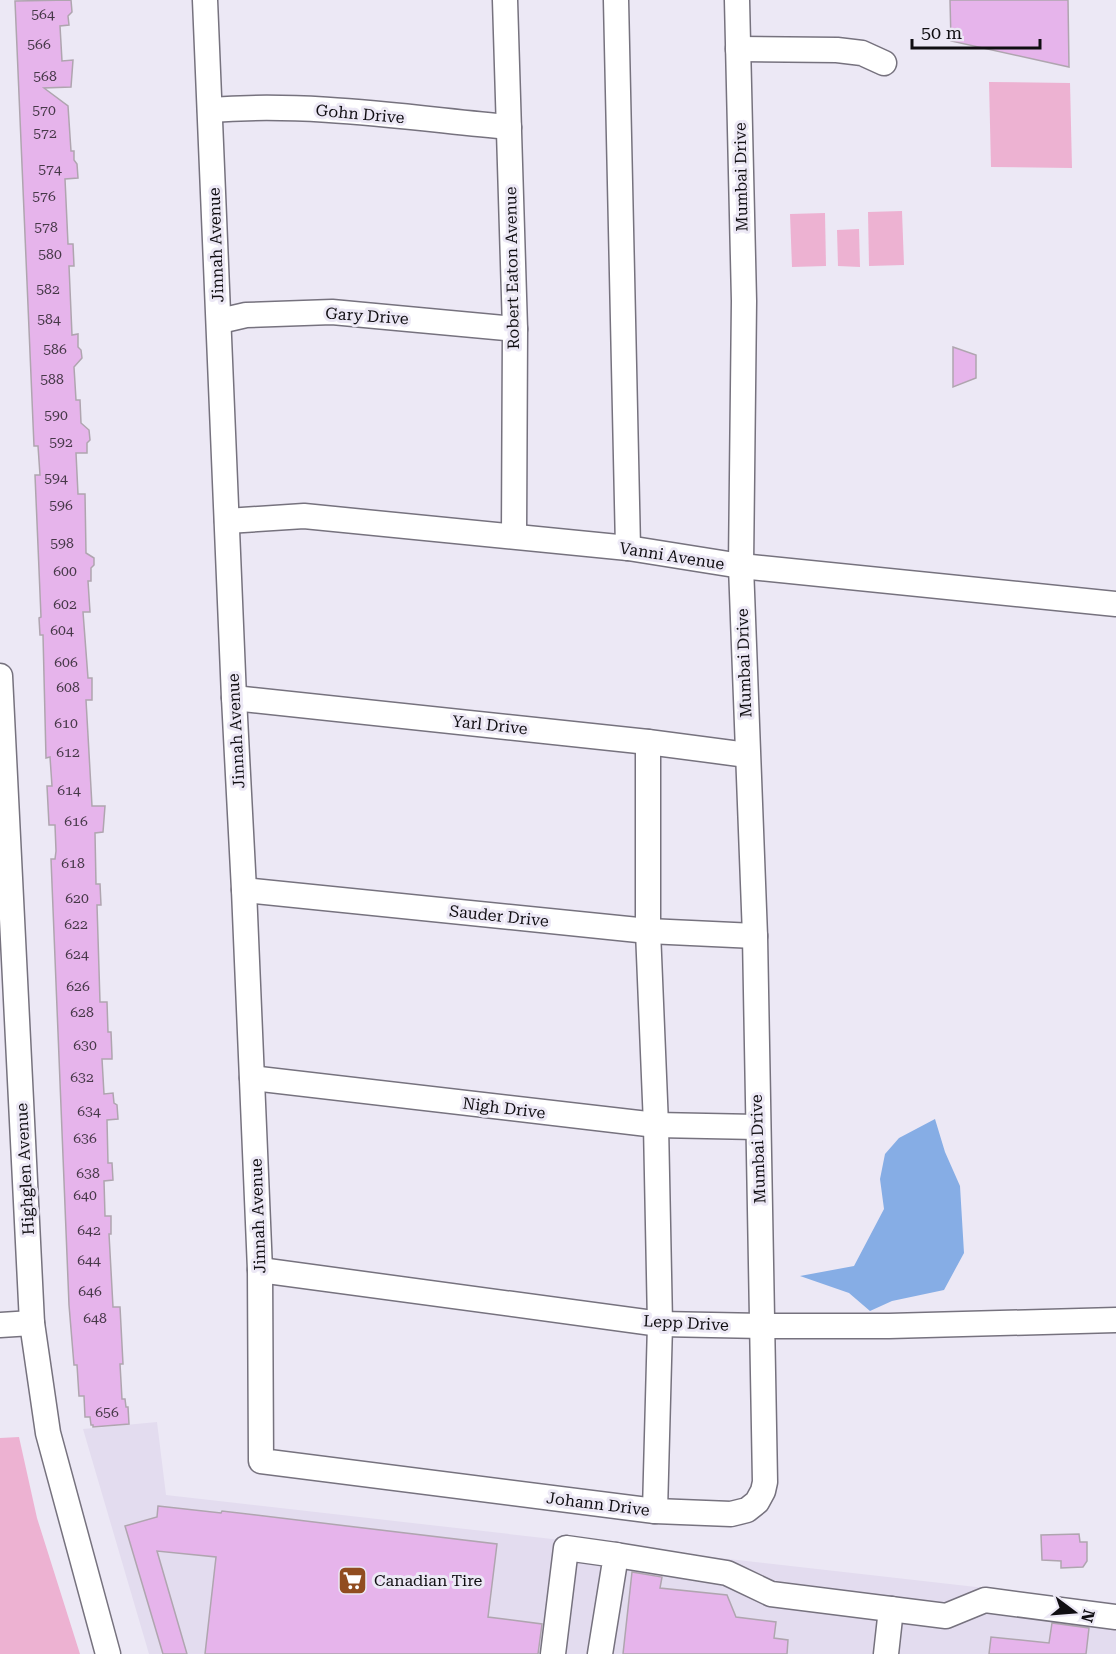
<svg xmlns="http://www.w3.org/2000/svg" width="1116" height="1654" font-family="'Roboto Serif',serif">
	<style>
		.built { fill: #e3dcef }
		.green { fill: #edb2d2 }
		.water { fill: #86ade5 }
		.building { fill: #e6b4eb; stroke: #afa5af; stroke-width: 1.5 }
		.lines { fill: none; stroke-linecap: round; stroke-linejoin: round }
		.minor-casing { stroke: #76727e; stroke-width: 27 }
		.minor { stroke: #fff; stroke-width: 24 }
		.labels { text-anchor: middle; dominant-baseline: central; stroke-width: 6; stroke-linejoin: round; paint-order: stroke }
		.number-label { font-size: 14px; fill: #463848 }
		.street-label { font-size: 16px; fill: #100e12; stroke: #ece8f5 }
		.poi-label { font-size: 16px; fill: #100e12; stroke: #ece8f5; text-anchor: start }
	</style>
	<rect width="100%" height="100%" fill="#ece8f5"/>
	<path class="built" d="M157,1422l9,73 950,108v51h-967l-66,-225z"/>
	<g class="green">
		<path d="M989,82l81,1 2,85 -81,-1z"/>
		<path d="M902,211l2,54 -35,1 -1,-54z"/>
		<path d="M825,213l1,53 -34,1 -2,-53z"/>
		<path d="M859,229l1,38 -22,-1 -1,-36z"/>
		<path d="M19,1437l18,81 43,136h-80v-216z"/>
	</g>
	<path class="water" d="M935,1119l10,33 15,34 4,67 -20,37 -52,11 -22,10 -21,-18 -49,-17 54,-10 30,-57 -4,-30 5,-25 14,-16z"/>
	<g class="building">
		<path d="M71,0l1,12 -4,4 1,9 -9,1 2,35 11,-1 -2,27 -27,1 24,18 3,45h3v9l3,4 1,14 -13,1 3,65h5l1,22h-5l3,69 6,-1v13l3,3 1,8 -8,9 2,33h4l1,23 8,7 1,10 -3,3v10h-11l2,41h7l1,59 8,5v7l-3,3v13h-3l2,31h-7l5,66h4v22h-6l6,106h13l-2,26 -8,1 1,51h4l1,21h-4l3,97h7l1,30h3l1,24v3h-10l2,35 9,-1 1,10 3,2 1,14 -11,1 1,43h4l1,17 -9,1 1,35h6v18h-2l4,73h7l3,57h-3l2,35h3l1,8h2l1,17 -36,3v-2h-2l-1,-8h-5l-1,-21h-5l-2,-31h-3l-5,-60 -18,-446h4l1,-8 -1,-26h-6l-2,-39h5l-2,-29 -4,1 -3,-123h-3l-1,-17 2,-1 -6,-142h5l-2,-29h-4l-19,-445z"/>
		<path d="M950,0h118l1,67 -118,-26z"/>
		<path d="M953,347l23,8v23l-23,9z"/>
		<path d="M158,1506l63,7 1,-2 275,33 -9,73 54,7 -4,30h-333l11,-97 -59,-6 30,103h-24l-38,-128 32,-9z"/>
		<path d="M1079,1534l1,8h7v19l-4,6 -22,1v-7l-19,-1 -1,-25z"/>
		<path d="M632,1572l30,5 -2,11 67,7 9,22 40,5 -2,16 14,2 -1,14h-164z"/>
		<path d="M1052,1623l37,5 -3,26h-97l2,-17 58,6z"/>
	</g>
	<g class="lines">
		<defs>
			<g id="minor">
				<path d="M205,0l29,698 10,192 16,380 1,191 394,50 76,3 16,-4 10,-8 6,-11 2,-9 -10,-546 -14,-370 3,-265 -7,-301"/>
				<path d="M505,0l10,329 -1,207"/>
				<path d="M616,0l12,548"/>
				<path d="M738,49l99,1 25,3 22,10"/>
				<path d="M210,110c99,-8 200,8 299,17"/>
				<path d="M220,321l26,-6 86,-3 183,17"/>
				<path d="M227,521l77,-5 324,32 113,18 375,38"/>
				<path d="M0,676l32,647 16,110 60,221"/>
				<path d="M234,698l414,44 99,13"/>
				<path d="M648,742v189l8,194 4,199 -5,187"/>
				<path d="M244,890l404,41 107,5"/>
				<path d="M252,1078l404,47 101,2"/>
				<path d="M260,1270l400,54 103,2h126l227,-6"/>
				<path d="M0,1325l32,-2"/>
				<path d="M616,1555l111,18 44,21 175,22 39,-16 131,17"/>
				<path d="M553,1654l13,-106 50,7 -16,99"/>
				<path d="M886,1654l5,-45"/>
			</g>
		</defs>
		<use href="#minor" class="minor-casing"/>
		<use href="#minor" class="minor"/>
	</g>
	<defs>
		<symbol id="supermarket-square" viewBox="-11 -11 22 22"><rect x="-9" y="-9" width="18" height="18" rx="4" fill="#914d20" stroke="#ece8f5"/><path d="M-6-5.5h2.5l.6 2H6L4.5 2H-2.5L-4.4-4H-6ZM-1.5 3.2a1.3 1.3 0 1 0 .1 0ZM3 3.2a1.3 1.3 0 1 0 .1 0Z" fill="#fff"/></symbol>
	</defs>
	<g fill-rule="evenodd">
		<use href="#supermarket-square" x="336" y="1564" width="33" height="33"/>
	</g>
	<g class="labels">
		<g class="number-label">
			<text x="43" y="14">564</text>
			<text x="39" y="44">566</text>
			<text x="45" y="76">568</text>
			<text x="44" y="110">570</text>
			<text x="45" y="133">572</text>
			<text x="50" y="169">574</text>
			<text x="44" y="196">576</text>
			<text x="46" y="227">578</text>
			<text x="50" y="254">580</text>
			<text x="48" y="289">582</text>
			<text x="49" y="319">584</text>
			<text x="55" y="349">586</text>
			<text x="52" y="379">588</text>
			<text x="56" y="415">590</text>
			<text x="61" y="442">592</text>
			<text x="56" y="478">594</text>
			<text x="61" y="505">596</text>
			<text x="62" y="543">598</text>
			<text x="65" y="571">600</text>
			<text x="65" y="604">602</text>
			<text x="62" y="630">604</text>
			<text x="66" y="662">606</text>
			<text x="68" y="687">608</text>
			<text x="66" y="723">610</text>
			<text x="68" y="752">612</text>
			<text x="69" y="790">614</text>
			<text x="76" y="821">616</text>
			<text x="73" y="863">618</text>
			<text x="77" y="898">620</text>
			<text x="76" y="924">622</text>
			<text x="77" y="954">624</text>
			<text x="78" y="986">626</text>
			<text x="82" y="1012">628</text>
			<text x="85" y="1045">630</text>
			<text x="82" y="1077">632</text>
			<text x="89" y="1111">634</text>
			<text x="85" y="1138">636</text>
			<text x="88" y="1173">638</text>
			<text x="85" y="1195">640</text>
			<text x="89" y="1230">642</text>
			<text x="89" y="1260">644</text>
			<text x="90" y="1291">646</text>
			<text x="95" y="1318">648</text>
			<text x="107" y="1412">656</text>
		</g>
		<g class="street-label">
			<text transform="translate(360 114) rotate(5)">Gohn Drive</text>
			<text transform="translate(741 177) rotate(-91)">Mumbai Drive</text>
			<text transform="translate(216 245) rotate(-92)">Jinnah Avenue</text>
			<text transform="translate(512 268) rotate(-91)">Robert Eaton Avenue</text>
			<text transform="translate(367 316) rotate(4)">Gary Drive</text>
			<text transform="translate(672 556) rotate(9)">Vanni Avenue</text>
			<text transform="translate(744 663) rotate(-92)">Mumbai Drive</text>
			<text transform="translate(490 725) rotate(6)">Yarl Drive</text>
			<text transform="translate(236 731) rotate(-93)">Jinnah Avenue</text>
			<text transform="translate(499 916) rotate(6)">Sauder Drive</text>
			<text transform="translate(504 1108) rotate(7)">Nigh Drive</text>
			<text transform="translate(758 1149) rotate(-92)">Mumbai Drive</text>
			<text transform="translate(25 1169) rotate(-93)">Highglen Avenue</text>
			<text transform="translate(258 1216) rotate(-92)">Jinnah Avenue</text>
			<text transform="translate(686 1323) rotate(3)">Lepp Drive</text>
			<text transform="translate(598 1504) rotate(7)">Johann Drive</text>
		</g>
		<g class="poi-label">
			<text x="374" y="1580">Canadian Tire</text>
		</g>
	</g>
	<g transform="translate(1074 1612) rotate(106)" stroke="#ece8f5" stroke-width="4.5" paint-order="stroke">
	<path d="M0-4.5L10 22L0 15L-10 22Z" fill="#100e12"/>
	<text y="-9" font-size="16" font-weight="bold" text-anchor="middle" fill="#100e12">N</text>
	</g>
	<path d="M912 39v9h128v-9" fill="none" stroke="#100e12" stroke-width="3"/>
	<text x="921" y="39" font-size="18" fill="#100e12" stroke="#ece8f5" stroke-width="4.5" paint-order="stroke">50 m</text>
</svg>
